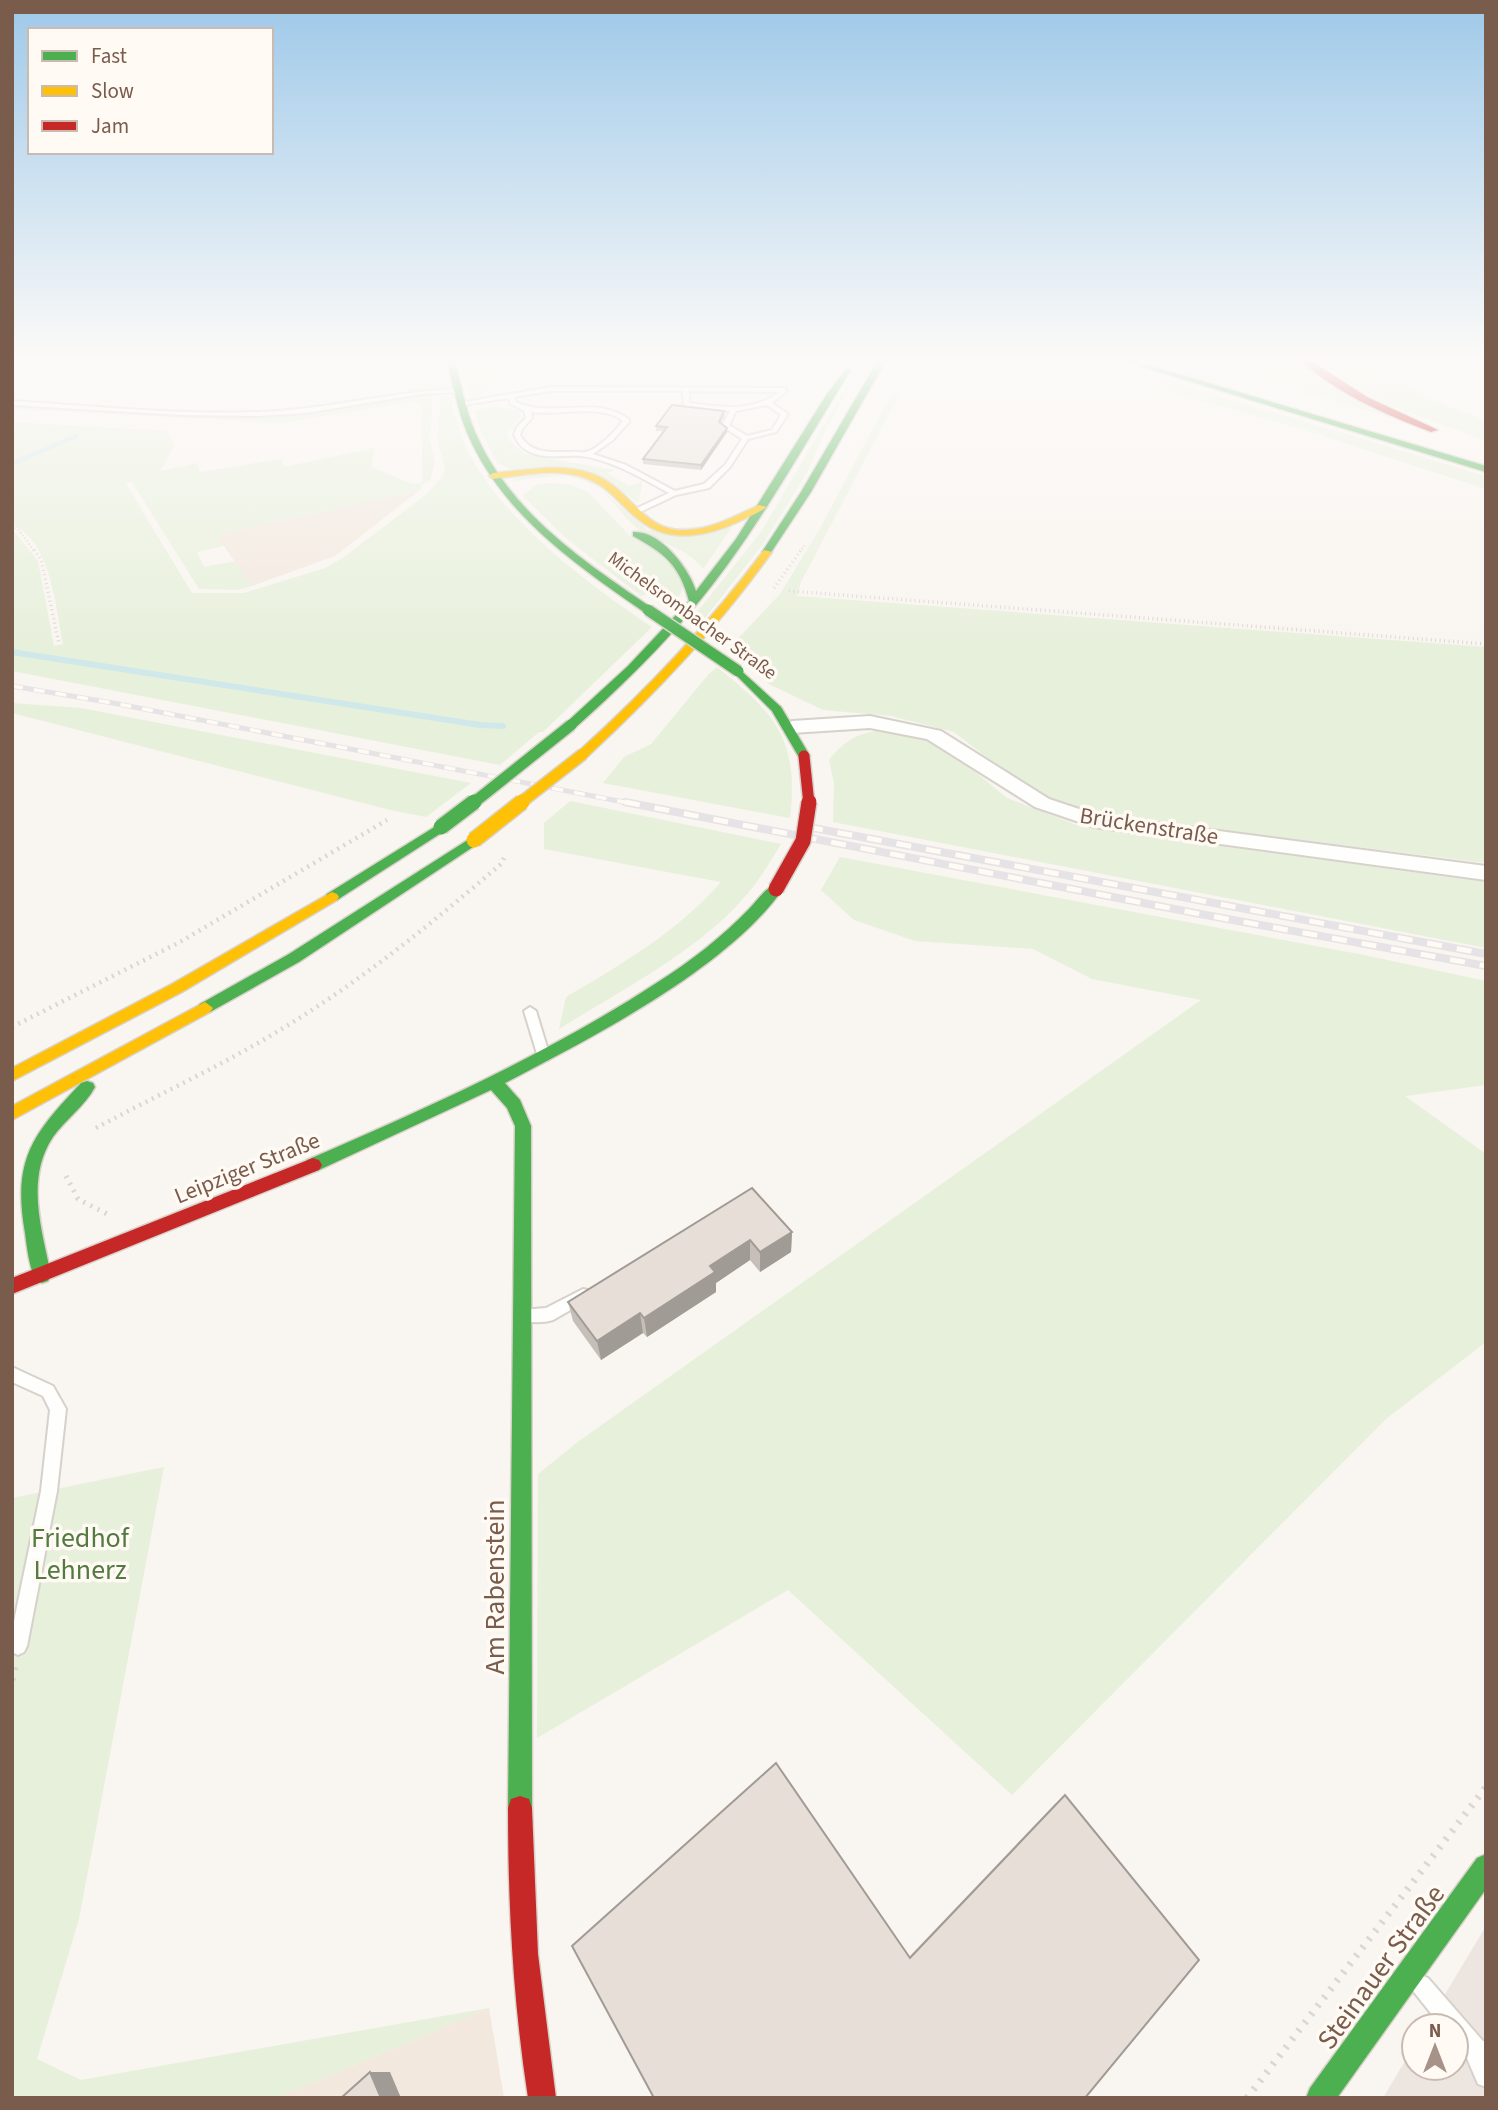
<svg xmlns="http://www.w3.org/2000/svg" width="1498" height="2110" font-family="'Source Sans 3',sans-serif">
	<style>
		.residential { fill: #f2e8de }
		.industrial { fill: #ede5e0 }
		.green { fill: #e7f0db }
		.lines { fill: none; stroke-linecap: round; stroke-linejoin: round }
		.stream-far1 { stroke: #d0e8ea; stroke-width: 4.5 }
		.stream { stroke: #d0e8ea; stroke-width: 6 }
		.lane-casing { stroke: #d7d1cb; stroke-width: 4 }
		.street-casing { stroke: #d7d1cb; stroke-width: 4 }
		.fast-casing { stroke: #d9d2cb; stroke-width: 3 }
		.slow-casing { stroke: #d9d2cb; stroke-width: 3 }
		.jam-casing { stroke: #d9d2cb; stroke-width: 3 }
		.path-far4 { stroke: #dcd5d0; stroke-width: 2.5; stroke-dasharray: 1 2.5; stroke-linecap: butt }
		.path-far3 { stroke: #dcd5d0; stroke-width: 3.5; stroke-dasharray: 1 3.5; stroke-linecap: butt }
		.path-far2 { stroke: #dcd5d0; stroke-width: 4.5; stroke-dasharray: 2 5; stroke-linecap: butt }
		.path-far1 { stroke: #dcd5d0; stroke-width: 5; stroke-dasharray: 2 6; stroke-linecap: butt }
		.path { stroke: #dcd5d0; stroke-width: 7; stroke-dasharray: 2.5 8; stroke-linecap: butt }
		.lane { fill: #fefefd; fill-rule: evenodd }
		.street { fill: #fefefd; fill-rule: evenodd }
		.fast { fill: #4caf50; fill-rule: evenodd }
		.slow { fill: #ffc107; fill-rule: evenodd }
		.jam { fill: #c62828; fill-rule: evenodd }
		.rail-far1-casing { stroke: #e6e3e7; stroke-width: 5 }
		.rail-casing { stroke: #e6e3e7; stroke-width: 8 }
		.rail-far1 { stroke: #fffaf3; stroke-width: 3.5; stroke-dasharray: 11; stroke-linecap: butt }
		.rail { stroke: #fffaf3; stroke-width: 5; stroke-dasharray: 15; stroke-linecap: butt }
		.fast-bridge-far1-casing { stroke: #d9d2cb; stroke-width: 14; stroke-linecap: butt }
		.fast-bridge-casing { stroke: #d9d2cb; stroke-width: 18; stroke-linecap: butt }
		.slow-bridge-far1-casing { stroke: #d9d2cb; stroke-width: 14; stroke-linecap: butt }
		.slow-bridge-casing { stroke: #d9d2cb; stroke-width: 18; stroke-linecap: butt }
		.jam-bridge-far1-casing { stroke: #d9d2cb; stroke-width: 14; stroke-linecap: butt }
		.jam-bridge-casing { stroke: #d9d2cb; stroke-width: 18; stroke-linecap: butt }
		.fast-bridge-far1 { stroke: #4caf50; stroke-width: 11 }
		.fast-bridge { stroke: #4caf50; stroke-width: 15 }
		.slow-bridge-far1 { stroke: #ffc107; stroke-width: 11 }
		.slow-bridge { stroke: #ffc107; stroke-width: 15 }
		.jam-bridge-far1 { stroke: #c62828; stroke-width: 11 }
		.jam-bridge { stroke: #c62828; stroke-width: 15 }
		.wall { fill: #c6bfb9 }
		.shaded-wall { fill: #a19b96 }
		.building { fill: #e6ded7; stroke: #a19b96; stroke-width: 2 }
		.labels { text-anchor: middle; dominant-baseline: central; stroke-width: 7; stroke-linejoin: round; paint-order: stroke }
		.far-street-label { font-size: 19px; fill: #7a5c4d; stroke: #fffaf3 }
		.street-label { font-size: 23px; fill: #7a5c4d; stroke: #fffaf3 }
		.near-park-label { font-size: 28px; fill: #537a41; stroke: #fffaf3 }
		.near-street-label { font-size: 28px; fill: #7a5c4d; stroke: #fffaf3 }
	</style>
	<rect width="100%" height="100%" fill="#f9f5f0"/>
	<g class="residential">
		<path d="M420,490l-85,66 -83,30 -36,-51z"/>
		<path d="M489,2008l15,90h-228z"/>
	</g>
	<path class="industrial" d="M1486,1926v172h-103l31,-52v22h42v-42h-30z"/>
	<g class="green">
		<path d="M432,357h10l5,24c-10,13 -27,9 -43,10l20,-6 11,-11z"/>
		<path d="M457,357h53l-14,9v22l-16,8 -8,1z"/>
		<path d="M911,357h8l-118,225 -4,14 689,51v216l-348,-43 -66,-13 -33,-12 -21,-13 -64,-50 -63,-16 -68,-6 -54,-26 -40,-36 51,-54 39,-64z"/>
		<path d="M1043,357h42l17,4 384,115v13l-191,-62z"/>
		<path d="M1182,357h110l18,14 104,53z"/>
		<path d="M1314,357h55c31,31 76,49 117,63v21l-99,-37 -23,-12z"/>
		<path d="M866,360l-38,65 -21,48 -44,71 -65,83 -9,-5 72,-90 100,-171z"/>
		<path d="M419,394l14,1 -3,46 5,21 -5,19 -8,3 -2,6 -203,45 7,11 -27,6 7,15 31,-6 17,25 -14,4 -39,-1 -67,-107 -6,2 66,109h52l81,-25 19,-11 84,-64 14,-16 3,-10 -7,-24 2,-46 7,-2 4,3c12,95 125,178 201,229l-109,105h-4l-39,33 -488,-94v-142l26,32 16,85 9,-2c-7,-36 -12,-104 -51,-119v-103l154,9 9,14 -15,26 37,-8 3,9 81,-13 3,8 90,-19 -2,19 40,17 10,-1v-78l-11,-3 -127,21 -272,-14v-4c82,5 165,15 248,11 53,-2 107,-11 159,-22z"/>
		<path d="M495,407l24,3 1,7 -13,15 2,8 16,14 90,16 -8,3 22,13 14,-5 -5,22 -32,-23 -95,-11 -14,-6 -17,-34 -5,-19z"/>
		<path d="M540,474l49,5 59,51 86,-6 -31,45c-15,-21 -44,-26 -65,-40 -14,-11 -24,-28 -38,-40 -23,-18 -58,-12 -85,-8l-4,-2z"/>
		<path d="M549,483l23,2 17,8 40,42 34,17 22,33 -8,15 -9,8 -21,-14 -6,2 -74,-57 -44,-43 12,-10z"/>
		<path d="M717,667c59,47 82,73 73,151l-187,-35 21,-26 27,-13 57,-69z"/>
		<path d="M12,703l69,5 390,75 -45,34 -36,-7 -378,-97z"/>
		<path d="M876,731l53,7 16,9 62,51 75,29 404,55v66l-653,-126 1,-39 -5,-23c13,-17 26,-26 47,-29z"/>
		<path d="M570,801l211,43c-10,16 -20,34 -33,49 -47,57 -127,97 -189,136l7,-32c56,-33 111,-65 155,-115l-177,-33v-26z"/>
		<path d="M840,857l524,98 122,26v104l-81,11 81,58v188l-100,77 -374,376 -224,-205 -251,148 1,-264 41,-33 622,-441 -109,-21 -59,-30 -118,-8 -61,-21 -33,-30z"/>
		<path d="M164,1467l-85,452 -42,140 44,21 408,-72 -213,90h-264v-600z"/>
	</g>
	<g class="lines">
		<path class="stream-far1" d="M12,464l64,-28"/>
		<path class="stream" d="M12,652l468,73 23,1"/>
		<defs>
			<g id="lane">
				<path d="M550,387l235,1 2,3 -15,12 16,11 -12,18 -28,7 -18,28 -21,21 -33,7 -40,19 -4,-2 1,-2 36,-17c-26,-14 -52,-30 -81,-36 -19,-4 -42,4 -60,-6 -7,-3 -10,-9 -14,-16l3,-8 9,-9 -2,-7 -13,-7 -3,-6 -45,7 -3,-2zM550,391h133l1,15 46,5 -8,15 20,13 -17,26 -21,19 -29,7 -49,-26 -33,-11 20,-14 16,-18v-2c-30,-26 -77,-1 -113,-18l-2,-5zM689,391l90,1c-28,21 -57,15 -90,11zM767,405l14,10 -9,15 -25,6 -18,-11 7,-14zM531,412c27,4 70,-9 92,9 -8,10 -25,29 -38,31 -4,1 -11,-1 -16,0 -20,0 -38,2 -49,-17l2,-6 10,-11z"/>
				<path d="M460,389l2,3 -40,2 -116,19 -49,3 -75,-1 -170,-10v-4c82,5 164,14 246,11 68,-2 134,-21 202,-23z"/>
				<path d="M530,1007l6,4 14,46 -2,3h-8l-2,-3 -14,-46z"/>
				<path d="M583,1289l5,1 2,5 -2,5 -35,20c-9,3 -23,3 -32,0l-2,-5 2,-5 25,-2z"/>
				<path d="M12,1367l41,19 13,23 -9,82 -30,155 -3,6 -6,3 -6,-3v-21l29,-140 9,-81 -7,-14 -31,-14z"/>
				<path d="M1421,1975l7,3 54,62 4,3v44l-8,-3 -12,-28 -10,-13v-17h-15l-27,-34 -3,-7 3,-7z"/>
			</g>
			<path id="street" d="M870,716l71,15 108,68 48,16 389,51v14l-392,-53 -59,-20 -108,-68 -57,-11 -78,5 -9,-6 9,-6z"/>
			<g id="fast">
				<path d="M446,357h8c7,26 11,52 22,77 35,79 107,127 176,174v4h-8c-69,-48 -141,-97 -176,-177 -11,-25 -15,-52 -22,-78z"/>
				<path d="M880,357h8l-77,135 -41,62h-6l-2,-2 39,-60z"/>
				<path d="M1110,357h11l365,109v6z"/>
				<path d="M847,368l4,2c-41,65 -78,132 -123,194 -44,61 -97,114 -153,164h-8v-6l61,-56 61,-65c-10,-37 -24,-47 -56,-65v-4c27,-2 56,36 63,59l40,-52 91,-145z"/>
				<path d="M738,668l43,39 29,49 -2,3h-8l-28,-48 -40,-40z"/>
				<path d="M441,823l5,1v6l-109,70h-10l-2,-3 2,-3z"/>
				<path d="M474,836l5,1v6l-180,119 -89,50h-10l-3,-4 3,-4 89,-50z"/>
				<path d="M776,884l7,5c-56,80 -192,149 -278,194l15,17 11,26 1,682 -3,9 -9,3 -9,-3 -3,-9 7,-682 -8,-18 -16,-18 -172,80 -6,2 -6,-2 -3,-5 3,-5c120,-52 241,-106 351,-178 33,-21 64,-45 91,-73 8,-8 16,-21 27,-25z"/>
				<path d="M87,1081l6,2 2,4c-10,19 -30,33 -42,50 -28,42 -11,93 -2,138l-3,6 -6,2 -6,-2c-7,-15 -9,-33 -11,-48 -13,-74 8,-99 56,-150z"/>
				<path d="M1486,1854v35l-149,209h-31l4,-10 167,-230z"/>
			</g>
			<g id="slow">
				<path d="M544,468c22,-1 44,1 63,13 26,17 41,49 75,49 27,1 53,-14 77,-25l8,2c-8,6 -19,10 -29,15 -33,15 -70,22 -100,-3 -17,-13 -29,-32 -50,-40 -30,-12 -64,-4 -95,0l-4,-3 4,-3z"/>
				<path d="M764,550l8,2c-54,76 -117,142 -185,205h-8v-6c68,-61 130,-127 185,-201z"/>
				<path d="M332,892l5,2 2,3 -2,3 -155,92 -170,89v-13l160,-84z"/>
				<path d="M205,1002l8,6 -3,4 -198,108v-14z"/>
			</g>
			<g id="jam">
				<path d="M1297,357h8l62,40 71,33 -7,2c-47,-18 -98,-40 -134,-75z"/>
				<path d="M313,1158l6,2 3,5 -3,5 -307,124v-16z"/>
				<path d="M520,1796l9,3 3,9 6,146 18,144h-28c-15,-97 -20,-193 -20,-290l3,-9z"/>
			</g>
		</defs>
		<use href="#lane" class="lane-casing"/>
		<use href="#street" class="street-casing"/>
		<use href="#fast" class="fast-casing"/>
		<use href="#slow" class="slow-casing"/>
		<use href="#jam" class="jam-casing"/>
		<g class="path-far4">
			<path d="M12,527l6,2 17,23"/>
			<path d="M800,552l5,-7"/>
		</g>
		<g class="path-far3">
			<path d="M34,550l7,9 18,85"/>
			<path d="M774,588l27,-38"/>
			<path d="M789,591l697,53"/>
		</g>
		<g class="path-far2">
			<path d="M12,1027l168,-85 207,-122"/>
			<path d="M96,1128c59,-32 121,-60 179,-95 81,-48 155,-108 226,-169l3,-6"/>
		</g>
		<path class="path-far1" d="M66,1176l12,23 31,16"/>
		<g class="path">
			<path d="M12,1680l3,-13"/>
			<path d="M1247,2098l239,-311"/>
		</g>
		<use href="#lane" class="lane"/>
		<use href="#street" class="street"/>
		<use href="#fast" class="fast"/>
		<use href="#slow" class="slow"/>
		<use href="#jam" class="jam"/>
		<defs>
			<path id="rail-far1" d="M12,686l101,17 521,101"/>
			<g id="rail">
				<path d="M625,802l575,112 286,52"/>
				<path d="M808,827l678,127"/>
			</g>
		</defs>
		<use href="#rail-far1" class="rail-far1-casing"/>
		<use href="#rail" class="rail-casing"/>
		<use href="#rail-far1" class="rail-far1"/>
		<use href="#rail" class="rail"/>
		<defs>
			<g id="fast-bridge-far1">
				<path d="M648,610l90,61"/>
				<path d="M472,804l99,-79"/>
			</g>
			<path id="fast-bridge" d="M441,827l33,-25"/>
			<path id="slow-bridge-far1" d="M519,804l64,-50"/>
			<path id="slow-bridge" d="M474,840l48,-38"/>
			<path id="jam-bridge-far1" d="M804,756l5,48"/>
			<path id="jam-bridge" d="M776,889l27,-48 6,-39"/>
		</defs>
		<use href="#fast-bridge-far1" class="fast-bridge-far1-casing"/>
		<use href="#fast-bridge" class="fast-bridge-casing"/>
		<use href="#slow-bridge-far1" class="slow-bridge-far1-casing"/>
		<use href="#slow-bridge" class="slow-bridge-casing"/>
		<use href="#jam-bridge-far1" class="jam-bridge-far1-casing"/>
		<use href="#jam-bridge" class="jam-bridge-casing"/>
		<use href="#fast-bridge-far1" class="fast-bridge-far1"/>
		<use href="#fast-bridge" class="fast-bridge"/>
		<use href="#slow-bridge-far1" class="slow-bridge-far1"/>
		<use href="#slow-bridge" class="slow-bridge"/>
		<use href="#jam-bridge-far1" class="jam-bridge-far1"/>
		<use href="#jam-bridge" class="jam-bridge"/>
	</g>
	<g class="wall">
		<path d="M724,411l1,5 -4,7 6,9 -26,38 -58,-6v-5l21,-28h-8v-5z"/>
		<path d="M752,1188l40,44 -1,20 -31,20 -10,-12 -34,23v9l-69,45 -4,-4 -42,27 -28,-39 -5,-19z"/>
		<path d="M1065,1795l20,303 -176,-141 145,-152z"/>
	</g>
	<g class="shaded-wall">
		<path d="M727,428v4l-26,38v-5z"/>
		<path d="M792,1232l-1,20 -31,20v-20z"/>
		<path d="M750,1240v20l-34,23v9l-69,45 -3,-19 66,-52z"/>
		<path d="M640,1313l3,20 -42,27 -4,-19z"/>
		<path d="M370,2072h20l11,26h-20z"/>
	</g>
	<g class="building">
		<path d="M672,405l52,6 -5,11 8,6 -26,37 -58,-6 24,-32 -11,-1z"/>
		<path d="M752,1188l40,44 -32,20 -10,-12 -40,26 5,6 -71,46 -4,-5 -43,28 -29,-39z"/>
		<path d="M776,1763l134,195 155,-163 134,165 -114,138h-431l-82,-152z"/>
		<path d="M370,2072l11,26h-40z"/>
	</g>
	<linearGradient id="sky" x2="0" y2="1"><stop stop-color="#9ec9e9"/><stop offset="0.55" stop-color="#fcfaf8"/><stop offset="1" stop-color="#fcfaf8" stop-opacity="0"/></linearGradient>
	<rect width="1498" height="652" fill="url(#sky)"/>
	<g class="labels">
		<g class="far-street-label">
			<text transform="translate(692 616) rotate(36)">Michelsrombacher Straße</text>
		</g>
		<g class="street-label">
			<text transform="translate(1149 826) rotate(9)">Brückenstraße</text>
			<text transform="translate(247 1168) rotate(-22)">Leipziger Straße</text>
		</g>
		<g class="near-park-label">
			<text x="80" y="1538">Friedhof<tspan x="80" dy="32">Lehnerz</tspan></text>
		</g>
		<g class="near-street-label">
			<text transform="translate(495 1587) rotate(-90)">Am Rabenstein</text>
			<text transform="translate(1381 1967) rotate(-54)">Steinauer Straße</text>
		</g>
	</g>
	<rect width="1498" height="2110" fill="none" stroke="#7a5c4d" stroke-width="28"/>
	<rect x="28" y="28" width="245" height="126" fill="#fffaf3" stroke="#cabbb1" stroke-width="2"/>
	<rect x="42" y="51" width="35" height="10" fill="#4caf50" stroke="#cabbb1" stroke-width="2"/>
	<text x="91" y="63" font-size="21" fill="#7a5c4d">Fast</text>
	<rect x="42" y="86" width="35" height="10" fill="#ffc107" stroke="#cabbb1" stroke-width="2"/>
	<text x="91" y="98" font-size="21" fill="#7a5c4d">Slow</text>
	<rect x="42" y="121" width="35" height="10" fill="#c62828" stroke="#cabbb1" stroke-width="2"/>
	<text x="91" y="133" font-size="21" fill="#7a5c4d">Jam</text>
	<g transform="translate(1435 2047)"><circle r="33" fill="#fffaf3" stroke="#cabbb1" stroke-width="2"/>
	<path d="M0-5L12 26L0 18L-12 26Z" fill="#a69286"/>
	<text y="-10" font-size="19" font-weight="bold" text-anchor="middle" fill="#7a5c4d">N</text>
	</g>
</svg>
